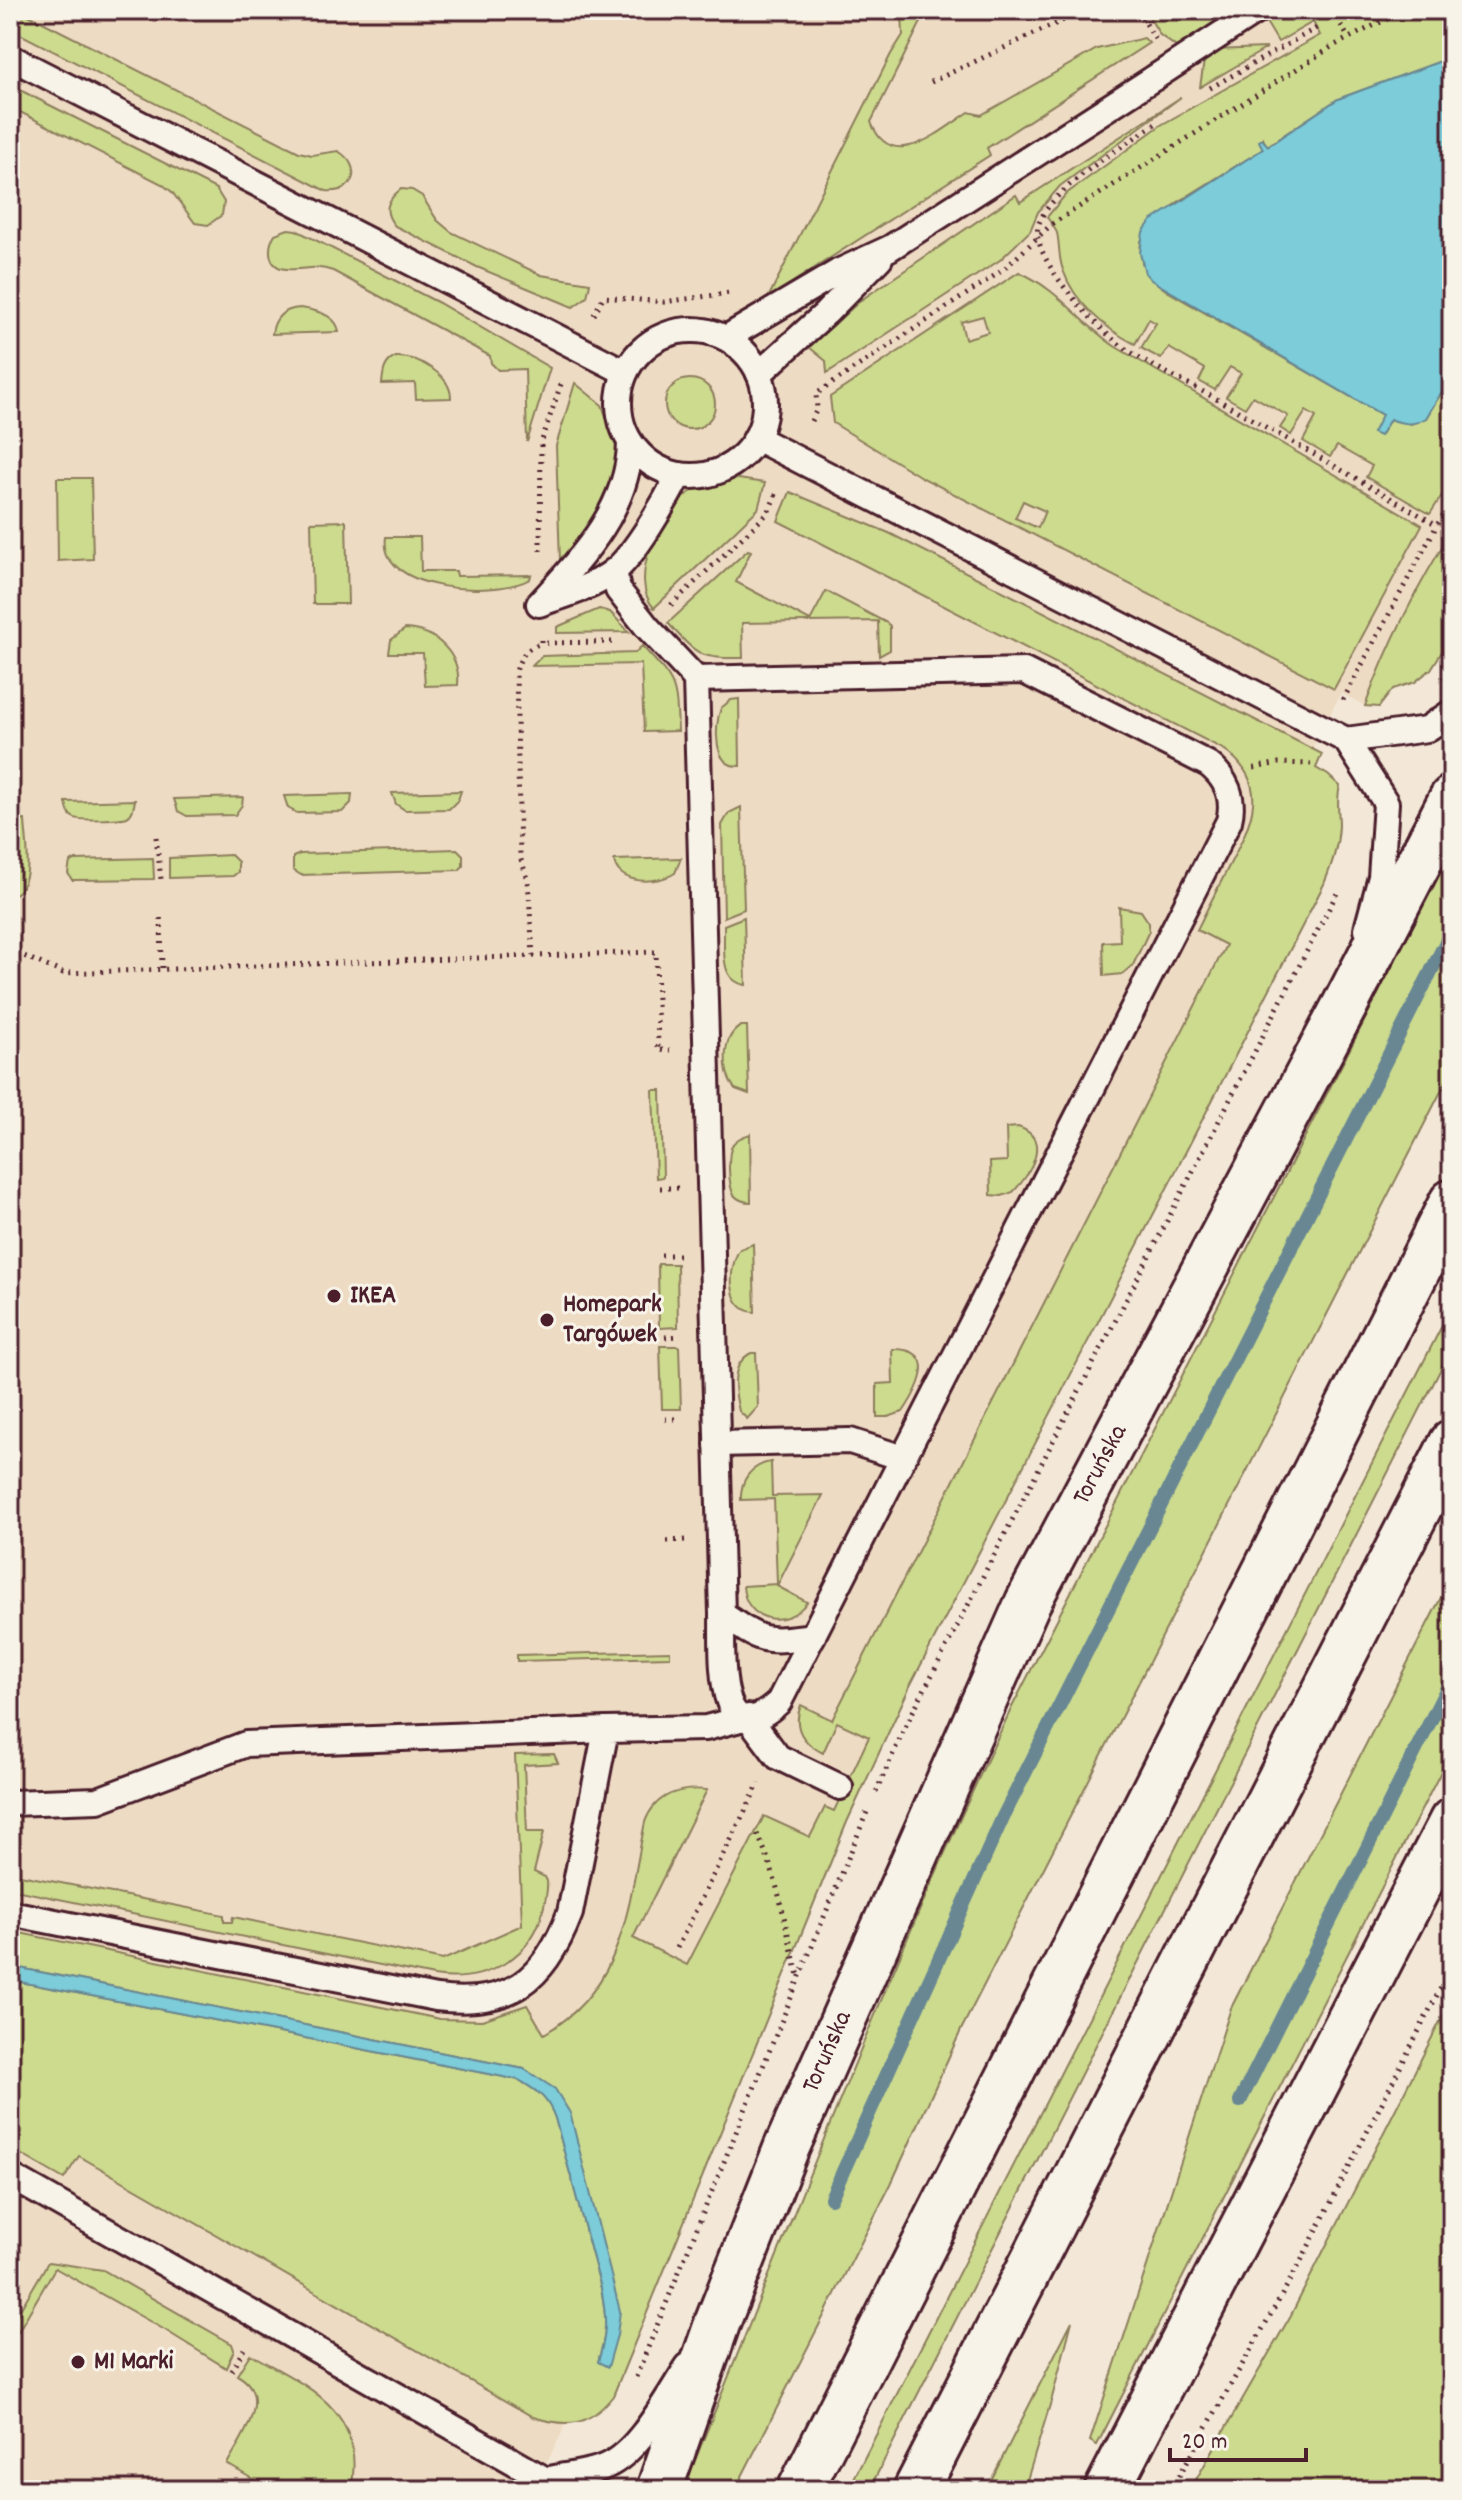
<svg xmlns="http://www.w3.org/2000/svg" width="1462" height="2500" font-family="Dekko,sans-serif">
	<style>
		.built { fill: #eedbc3 }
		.green { fill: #cddb8e; stroke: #8c7d5c; stroke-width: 2; fill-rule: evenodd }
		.water { fill: #7cccd9; stroke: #688793; stroke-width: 2 }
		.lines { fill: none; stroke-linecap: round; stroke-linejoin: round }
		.stream { stroke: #688793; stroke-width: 14 }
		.service-casing { stroke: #4a1f2b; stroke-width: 30 }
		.secondary-casing { stroke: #4a1f2b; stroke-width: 50 }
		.motorway-casing { stroke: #4a1f2b; stroke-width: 50 }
		.path { stroke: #4a1f2b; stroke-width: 5; stroke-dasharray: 2 6; stroke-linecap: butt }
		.service { stroke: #f7f3e8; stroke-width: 24 }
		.secondary { stroke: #f7f3e8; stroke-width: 44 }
		.motorway { stroke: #f7f3e8; stroke-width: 44 }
		.service-bridge-casing { stroke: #4a1f2b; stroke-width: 30; stroke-linecap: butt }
		.service-bridge { stroke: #f7f3e8; stroke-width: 24 }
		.poi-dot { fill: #4a1f2b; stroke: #f7f3e8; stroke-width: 3 }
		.labels { text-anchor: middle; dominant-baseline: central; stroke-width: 6; stroke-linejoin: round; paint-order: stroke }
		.poi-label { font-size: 26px; font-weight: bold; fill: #4a1f2b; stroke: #f7f3e8; text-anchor: start }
		.street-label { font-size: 26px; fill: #4a1f2b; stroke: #f7f3e8 }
	</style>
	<rect width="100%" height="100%" fill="#f3e8d7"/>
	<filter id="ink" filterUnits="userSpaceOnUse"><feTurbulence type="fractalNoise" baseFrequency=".0125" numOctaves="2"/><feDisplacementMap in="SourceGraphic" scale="16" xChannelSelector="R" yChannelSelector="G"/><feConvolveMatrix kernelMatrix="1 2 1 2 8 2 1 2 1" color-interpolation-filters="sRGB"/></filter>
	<g filter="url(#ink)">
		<path class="built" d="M10,10h1442v607l-25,49 -62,40 -24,-13 -29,56 3,19 -481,1052 -262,593 -39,77h-523z"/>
		<g class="green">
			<path d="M10,10h9l280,142 13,3 26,-4c25,15 18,43 -12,40l-316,-162z"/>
			<path d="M902,10h64l-44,10 -51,102c20,53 69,9 98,-10l12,3 116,-66 47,-11 5,5 -162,105 3,7 -222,143 123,-244 12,-19z"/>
			<path d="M1145,10h96l-62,39 -19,-14z"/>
			<path d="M1274,10h178v47l-114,42 -71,47 -4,-7v10l-88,55 -34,37c-3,25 6,36 26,50l215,124 -2,21 10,-17 21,5 15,-6 26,-43v105l-22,34 -64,-37 6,-11 -35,-20 -7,11 -27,-16 13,-24 -10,-6 -15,24 -11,-7 8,-12 -35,-20 -8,12 -19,-11 15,-24 -11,-6 -15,23 -16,-9 6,-12 -36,-21 -8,11 -20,-11 15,-25 -7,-4 -14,25c-30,-15 -61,-42 -72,-74 -5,-13 -3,-25 -6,-37 -2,-5 -7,-11 -10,-16l19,-23 95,-69 159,-90 -7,-13 -35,20 -15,-25z"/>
			<path d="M1267,48l-67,39 4,-26 8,-11z"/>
			<path d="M10,85l206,104 8,13 -2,13 -14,10 -13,-2 -23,-31 -10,-8 -152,-77z"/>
			<path d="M1181,97l-121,89 -22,26 -8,19 -30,29 -173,113 -1,-12 -17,-14 52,-47 155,-105 4,7z"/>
			<path d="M401,189l11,1 10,6 15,24 14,12 90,43 49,8 -3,14 -14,10 -96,-40 -82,-41c-13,-15 -8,-26 6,-37z"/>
			<path d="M288,229l8,1 143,73 111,65 -23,74 -2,-73 -27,1 -7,-7 -1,-7 -157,-85c-21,-7 -28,0 -46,-2 -20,-1 -20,-22 -12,-35z"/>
			<path d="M1019,272c40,17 62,52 97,75l306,178 -88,164 -413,-212 -88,-54 -3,-26zM983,316l5,16 -23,7 -4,-17zM1023,501l22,10 -7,17 -23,-10z"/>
			<path d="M300,308c16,2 37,7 39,24l-67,2c2,-17 12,-25 28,-26z"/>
			<path d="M396,357c22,-1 55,18 55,41l-35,1 -1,-16 -33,1c1,-12 2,-22 14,-27z"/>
			<circle cx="690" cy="404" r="25"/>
			<path d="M575,383l27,22 17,48 -4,16 -25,57 -30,36 -4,-116z"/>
			<path d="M57,478h34l2,81 -35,2z"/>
			<path d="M732,478l33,5 -7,26 -104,99c-26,-28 4,-92 31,-112 13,-11 31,-14 47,-18z"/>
			<path d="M790,492l99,41 433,221 -6,14 12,7 12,11c-4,15 -1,25 -1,40 -1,21 -7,38 -15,58l-414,802 -63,136 -234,574c-24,30 -44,32 -80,21l-454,-261 -15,23 -54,-31v-168l509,100c19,12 28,16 36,38l46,170c6,30 6,45 -3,74l19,-27 -47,-222 -46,-44 -514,-103v-35l430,88 42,1 45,-15 17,29c81,-46 84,-129 101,-212 10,-27 34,-35 62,-32l-74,148 54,27 77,-149 46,21 15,-30 9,4 35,-74 -32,-15 -14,31c-20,-10 -31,-25 -22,-48l31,15 394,-775 -29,-15c10,-21 21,-42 31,-62 22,-43 45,-82 -3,-118l-447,-229z"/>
			<path d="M346,521l2,83h-35l-2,-82z"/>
			<path d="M1452,531v105l-21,33 -16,13 -22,7 -14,18 -14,-1c23,-61 52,-120 87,-175z"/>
			<path d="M386,537h34l1,34h35l1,5 74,-1 -1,4c-34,19 -152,14 -144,-42z"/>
			<path d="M748,550l3,1 -15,31 74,39 16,-30 61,32 3,3v24l-11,6 -1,-35 -136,2 1,35c-44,1 -46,-3 -75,-35z"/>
			<path d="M599,609l11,3 19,20 -72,1v-6z"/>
			<path d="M405,629c31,1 56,26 53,56l-33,1 -2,-33h-34l2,-13z"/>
			<path d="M642,646c34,37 34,35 36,85l-34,1 -3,-68 -109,2 10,-10 93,-3z"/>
			<path d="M739,699l1,67c-27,2 -26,-40 -19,-58l10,-8z"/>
			<path d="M461,791l-3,9 -9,9 -44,1 -9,-6 -4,-11z"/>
			<path d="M352,794l-1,9 -9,9 -45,1 -9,-5 -4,-12z"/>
			<path d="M243,797l-1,8 -7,10 -48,1 -9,-5 -4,-12z"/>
			<path d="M135,800c-1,6 -2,14 -8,17 -5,2 -47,4 -52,1 -7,-2 -8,-10 -9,-16z"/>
			<path d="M741,807l3,102 -20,8 -2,-92 7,-12z"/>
			<path d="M25,820c1,23 11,68 -15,76v-75z"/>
			<path d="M457,849l6,6v11l-4,4 -158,5 -8,-5v-13l7,-3z"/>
			<path d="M1452,850v220l-490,958 -71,156 -156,306h-52c106,-262 207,-528 329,-783z"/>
			<path d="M231,855l7,7v10l-5,4 -64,2v-20z"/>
			<path d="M153,858l1,21 -78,1h-4l-4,-7 2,-11 5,-2z"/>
			<path d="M681,858l-6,15c-17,11 -57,13 -61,-13z"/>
			<path d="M1119,907l22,4 8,12v8l-16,34 -11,9 -18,2 -1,-34 17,-1z"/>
			<path d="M744,917l2,68c-28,-4 -21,-38 -22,-60z"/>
			<path d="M741,1026h6l2,68 -14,-5c-13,-17 -14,-52 6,-63z"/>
			<path d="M653,1090h8l2,87 -7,1z"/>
			<path d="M1018,1127c34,11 13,47 -5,65l-11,4 -11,-1 -1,-33 17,-1 -1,-33z"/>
			<path d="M750,1134l1,68c-6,0 -12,-1 -17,-7 -6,-10 -7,-42 -1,-51 4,-6 11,-8 17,-10z"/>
			<path d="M753,1244l2,68c-29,-1 -27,-46 -15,-63z"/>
			<path d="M658,1264h19l1,63 -19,1z"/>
			<path d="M1452,1306v41l-583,1143h-21z"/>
			<path d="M660,1346h19l2,63h-19z"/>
			<path d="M892,1349c48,-1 28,38 11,63l-15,5h-11v-33l16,-1z"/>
			<path d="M751,1353h5l2,54 -11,12 -8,-8c-5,-20 -9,-47 12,-58z"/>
			<path d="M771,1462l1,34 51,-1 -46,91 30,16c-20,28 -62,20 -64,-16l34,-2 -3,-85 -33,1c-1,-20 10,-35 30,-38z"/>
			<path d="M1452,1576v174l-355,695 -7,-4 141,-433z"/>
			<path d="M670,1651v6l-153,4v-6z"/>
			<path d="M554,1754l4,9 -34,2 3,67h17l-10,40 11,5 2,4c1,8 -1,16 -3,25 -10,52 -59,78 -110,70l-424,-87v-16l214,42v7h8l1,-5 210,43 79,-35 -7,-170z"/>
			<path d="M1452,1998v492h-262l101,-175z"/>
			<path d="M48,2262l55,8 129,74 2,6 -8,18 -61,-38 -110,-62 -43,74 -2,-1v-14z"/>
			<path d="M1072,2321l-20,77 -28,92h-38z"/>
			<path d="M250,2354c59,33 117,56 101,136h-80l-44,-26c13,-24 48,-69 10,-89z"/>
		</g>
		<g class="water">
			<path d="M1452,57v318l-26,43c-13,8 -23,6 -36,1l-10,17 -7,-3 9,-18 -231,-135 -6,-7 -5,-20 3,-21 8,-11 112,-72 -4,-8 3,-2 6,7 70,-47z"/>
			<path d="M10,1966l514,103 31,20 15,24 50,198 -3,24 -9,32 -10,-5c9,-29 9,-44 3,-74l-46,-170c-8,-22 -17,-26 -36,-38l-509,-100z"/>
		</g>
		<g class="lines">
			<g class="stream">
				<path d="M1240,2101l212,-423"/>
				<path d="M831,2198l172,-381 449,-887"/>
			</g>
			<defs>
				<g id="service">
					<path d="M10,57l615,315"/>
					<circle cx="692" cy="403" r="73"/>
					<path d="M726,338l112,-66 52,-24 264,-170"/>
					<path d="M759,374l67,-61 54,-55"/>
					<path d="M756,438l590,302 40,63 -5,74 -14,52"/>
					<path d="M614,571l4,19 29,37 49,52 26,935c1,35 -8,147 57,88l124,-244"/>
					<path d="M541,602c41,-45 88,-94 89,-159"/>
					<path d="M539,604c25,-9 52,-16 74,-32 22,-17 53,-72 66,-97"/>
					<path d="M696,679l328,-8 184,93c18,14 27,34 21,57l-326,637 -53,-17 -133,3"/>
					<path d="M1346,740l81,-11 25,-17"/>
					<path d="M722,1614c42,29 41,28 91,22"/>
					<path d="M10,1803l88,-3 148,-56 360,-14"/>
					<path d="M10,1913l426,85c73,9 108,-16 134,-85l36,-183 100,-2 42,-11 30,40 62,30"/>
					<path d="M10,2176l536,304 5,10"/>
					<path d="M546,2480c20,-6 42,-5 60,-14 34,-15 61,-69 82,-100"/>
				</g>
				<g id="secondary">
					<path d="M659,2490l59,-169 68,-172 242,-547 317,-597 107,-207"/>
					<path d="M1107,2490l345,-669"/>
				</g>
				<g id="motorway">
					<path d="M800,2490l652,-1288"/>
					<path d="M916,2490l536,-1047"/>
				</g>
			</defs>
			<use href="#service" class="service-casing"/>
			<use href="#secondary" class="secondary-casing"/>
			<use href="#motorway" class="motorway-casing"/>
			<g class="path">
				<path d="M1138,10l17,29"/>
				<path d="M1337,18l11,19"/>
				<path d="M931,82l154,-72"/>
				<path d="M1210,88l110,-62"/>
				<path d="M1155,124c-31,22 -109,67 -117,103 -7,31 57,99 81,117 30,22 68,38 101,57 72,41 145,82 217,124"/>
				<path d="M594,315l9,-18 61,5 66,-9"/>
				<path d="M811,421l6,-12 -1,-15 187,-124 49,-46 281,-178 72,-36"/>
				<path d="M540,551l1,-108 21,-62"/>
				<path d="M671,605l97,-92 9,-21"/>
				<path d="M541,640v3l71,-1"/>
				<path d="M1443,679l9,-13"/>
				<path d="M1343,700l94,-175 15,-23"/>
				<path d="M1254,768l25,-5 32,1"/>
				<path d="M156,837l5,42"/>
				<path d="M161,918l1,53"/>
				<path d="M10,950l53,23 470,-17 -5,-77 -8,-22 -4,-185c4,-16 10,-23 25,-29"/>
				<path d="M533,956l123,-4 2,98h12"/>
				<path d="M660,1188h18"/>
				<path d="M661,1255h19"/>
				<path d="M665,1337l16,-1"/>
				<path d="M665,1419h15"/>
				<path d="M667,1541l20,-1"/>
				<path d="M876,1792l31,-69 430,-830"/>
				<path d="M757,1834c23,45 27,94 42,142"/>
				<path d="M677,1948l82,-165"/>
				<path d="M231,2371l13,-22"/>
				<path d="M636,2377l231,-565"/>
				<path d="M1171,2490l129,-227 152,-297"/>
			</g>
			<use href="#service" class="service"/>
			<use href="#secondary" class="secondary"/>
			<use href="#motorway" class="motorway"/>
			<defs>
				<path id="service-bridge" d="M1154,78l104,-68"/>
			</defs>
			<use href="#service-bridge" class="service-bridge-casing"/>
			<use href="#service-bridge" class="service-bridge"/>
		</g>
	</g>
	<g class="poi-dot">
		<circle cx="334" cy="1296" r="8"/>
		<circle cx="547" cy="1320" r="8"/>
		<circle cx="78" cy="2362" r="8"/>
	</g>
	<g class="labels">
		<g class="poi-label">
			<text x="350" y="1296">IKEA</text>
			<text x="563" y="1305">Homepark<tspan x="563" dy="30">Targówek</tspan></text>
			<text x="94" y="2362">M1 Marki</text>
		</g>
		<g class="street-label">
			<text transform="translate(1101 1465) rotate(-62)">Toruńska</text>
			<text transform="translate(828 2052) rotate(-66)">Toruńska</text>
		</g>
	</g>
	<rect width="1462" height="2500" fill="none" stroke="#f7f3e8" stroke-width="40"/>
	<rect x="20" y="20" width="1422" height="2460" fill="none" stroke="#4a1f2b" stroke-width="3" filter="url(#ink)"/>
	<path d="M1170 2448v12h136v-12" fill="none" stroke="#4a1f2b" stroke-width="4"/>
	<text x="1182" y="2448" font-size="24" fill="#4a1f2b" stroke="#f7f3e8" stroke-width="6" paint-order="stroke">20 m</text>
</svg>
